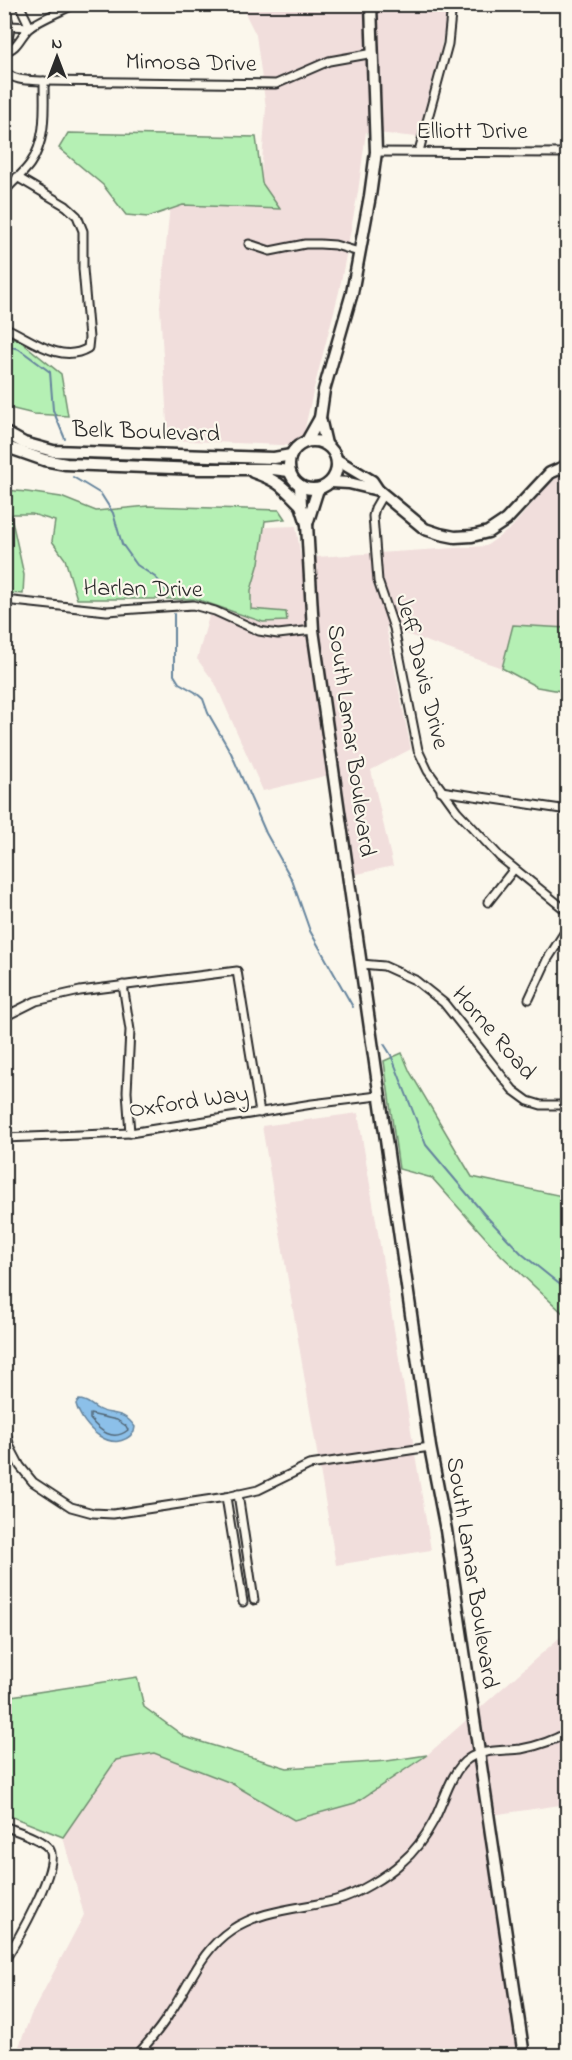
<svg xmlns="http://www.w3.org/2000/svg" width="572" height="2060" font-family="'Indie Flower',sans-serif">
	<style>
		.built { fill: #f1dedc }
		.green { fill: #b5f0b4; stroke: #708e70; stroke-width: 1.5 }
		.water { fill: #8cc0e9; stroke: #65849d; stroke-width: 1.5 }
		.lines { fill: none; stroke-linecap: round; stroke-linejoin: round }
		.shore { stroke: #526777; stroke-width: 1.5 }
		.stream { stroke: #65849d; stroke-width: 2 }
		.street-casing { stroke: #2b2b2b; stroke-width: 11 }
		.secondary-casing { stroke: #2b2b2b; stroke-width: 15 }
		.street { stroke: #fbf7ec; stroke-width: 7 }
		.secondary { stroke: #fbf7ec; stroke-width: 10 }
		.labels { text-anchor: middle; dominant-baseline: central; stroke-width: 4.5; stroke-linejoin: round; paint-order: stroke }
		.street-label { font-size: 24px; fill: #2b2b2b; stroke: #fbf7ec }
	</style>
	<rect width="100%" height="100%" fill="#fbf7ec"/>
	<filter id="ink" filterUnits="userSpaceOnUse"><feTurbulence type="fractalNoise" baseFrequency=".0167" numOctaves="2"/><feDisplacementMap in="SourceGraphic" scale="12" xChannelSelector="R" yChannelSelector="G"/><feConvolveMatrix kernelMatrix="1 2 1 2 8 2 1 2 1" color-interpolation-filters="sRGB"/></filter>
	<g filter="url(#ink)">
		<g class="built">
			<path d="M241,5h208l-9,47 -23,85 -51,-5 -8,60 -19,100 -26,100 -12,54 -133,-6 -8,-134 11,-111 90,-20 5,-67 -10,-73z"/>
			<path d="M567,471v157l-54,-3 -11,43 -116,-41 25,122 -40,21 22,96 -40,9 -16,-102 -74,18 -48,-108 -18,-24 18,-64 51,-68 30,-1 5,32 185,-12 25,-18 38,-44z"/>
			<path d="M358,1113l73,437 -95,15 -74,-439z"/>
			<path d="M567,1631v173l-75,11 38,240 -508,1 -4,-7 13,-34 53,-100 -21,-78 53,-77 38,-7 77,30 63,37 61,-17 72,-48z"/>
		</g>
		<g class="green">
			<path d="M68,133l188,4 6,46 18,26 -97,-4 -35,12 -22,-2 -23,-30 -44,-37z"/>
			<path d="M5,334l15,7 41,33 7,42 -34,-2 -29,-7z"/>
			<path d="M5,490l22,2 34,5 35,14 52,-5 131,4 6,9 -20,2 -6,42 -8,27v19l35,3 1,9 -24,1 -67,-23h-119l-12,-40 -13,-18 3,-20 -23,-7h-19l-2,2 13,59 -1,19 -15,-1 -4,-7z"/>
			<path d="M513,625l54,3v64l-30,-5 -35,-19z"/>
			<path d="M402,1053l8,19 62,105 95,20v120l-66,-62 -69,-77 -33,-9 -15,-108z"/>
			<path d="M137,1677l7,30 41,30 102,31 100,-7 40,-6 -72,48 -61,17 -63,-37 -77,-30 -38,7 -53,77 -58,-23v-117z"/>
		</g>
		<path class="water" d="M79,1400c8,0 10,4 17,8 13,9 26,0 39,19l-1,5c-21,25 -52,-5 -58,-28z"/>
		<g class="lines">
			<path class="shore" d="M90,1414l27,6 9,6 2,4c-15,12 -28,1 -38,-11z"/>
			<g class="stream">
				<path d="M4,345l15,4 31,23 3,38 12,29"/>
				<path d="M73,477l28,17 12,19 9,31 15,21 18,12 18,20"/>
				<path d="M174,614v61l5,8 16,9 8,7 5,14 23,40 35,80 26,47 18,51 43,76"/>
				<path d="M384,1044l7,11 35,90 58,69 38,40 46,37"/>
			</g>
			<defs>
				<g id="street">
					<path d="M19,4l11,23"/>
					<path d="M4,12c8,12 7,23 0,34"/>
					<path d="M10,26l20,1"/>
					<path d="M4,51c13,-1 16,-14 24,-22 8,-8 36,-19 47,-25"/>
					<path d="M4,70c9,12 27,10 40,11l232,3 53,-23 45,-8"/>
					<path d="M419,151l29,-107 4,-40"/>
					<path d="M376,152l192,1"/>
					<path d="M4,192c8,-10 19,-18 26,-28 17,-24 14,-56 14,-83"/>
					<path d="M249,244l21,7 35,-7h15l15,1 24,7"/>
					<path d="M4,327c26,11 56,38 84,21l1,-10 -6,-69v-38l-6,-15 -11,-10 -49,-29"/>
					<path d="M383,494l-8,14 -2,8 5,65 16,47 24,122 10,21 29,40 43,46 68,55"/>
					<path d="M4,600l103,11 86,-6 22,6 44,20 19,3 35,-4"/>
					<path d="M441,791l127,19"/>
					<path d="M488,902l26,-33"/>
					<path d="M361,964l23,2 31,14 29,23 69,87 15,11 13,4h27"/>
					<path d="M123,985l7,45 -3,62 3,41"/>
					<path d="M529,999l18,-39 21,-33"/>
					<path d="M4,1017l32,-16 44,-10 157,-20 23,142"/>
					<path d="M4,1138l126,-5 182,-29 66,-8"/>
					<path d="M4,1425l6,22 10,19 13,16 38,25 22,6 20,1 113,-17 32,-7 51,-25 121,-18"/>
					<path d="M238,1494l16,106"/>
					<path d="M226,1497l17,105"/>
					<path d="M4,1826c12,5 40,13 46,24 10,17 -34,93 -46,111"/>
					<path d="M136,2056c13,-14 24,-27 34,-43 20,-29 31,-63 61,-83 31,-21 70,-21 105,-30 20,-5 51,-24 66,-38 12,-10 24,-27 31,-40 10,-17 18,-52 35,-63 14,-10 35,-8 53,-10 16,-3 32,-8 47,-17"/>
				</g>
				<g id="secondary">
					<path d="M4,432l20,11 29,8 221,7 17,-3"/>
					<circle cx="313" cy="465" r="24"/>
					<path d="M307,441l13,-23"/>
					<path d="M326,444l-6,-26 4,-28 28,-97 18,-97 6,-44 -5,-148"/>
					<path d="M4,446l40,14 22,4 133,5h74l16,2"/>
					<path d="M337,460l35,21 6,9 47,39 15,5 15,3 17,-1 16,-4 18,-12 44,-47 18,-8"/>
					<path d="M253,472c26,9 30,15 48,33"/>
					<path d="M331,482l18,1 29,7"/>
					<path d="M300,486l1,19 6,19 6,106 117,817 16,83 78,526"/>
					<path d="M307,524l11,-35"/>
				</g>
			</defs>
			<use href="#street" class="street-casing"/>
			<use href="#secondary" class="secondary-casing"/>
			<use href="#street" class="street"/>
			<use href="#secondary" class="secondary"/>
		</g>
	</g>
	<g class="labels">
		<g class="street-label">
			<text transform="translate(191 64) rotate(1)">Mimosa Drive</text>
			<text x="472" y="132">Elliott Drive</text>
			<text transform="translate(146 433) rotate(2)">Belk Boulevard</text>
			<text transform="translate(143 590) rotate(1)">Harlan Drive</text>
			<text transform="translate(421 672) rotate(76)">Jeff Davis Drive</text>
			<text transform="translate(350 741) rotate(82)">South Lamar Boulevard</text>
			<text transform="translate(493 1034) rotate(49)">Horne Road</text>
			<text transform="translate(189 1103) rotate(-8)">Oxford Way</text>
			<text transform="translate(471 1573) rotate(81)">South Lamar Boulevard</text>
		</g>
	</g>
	<rect width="572" height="2060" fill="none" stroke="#fbf7ec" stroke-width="24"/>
	<rect x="12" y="12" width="548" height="2036" fill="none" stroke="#2b2b2b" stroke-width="2" filter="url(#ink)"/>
	<g transform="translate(57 57)" stroke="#fbf7ec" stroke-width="4.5" paint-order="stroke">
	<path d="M0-4.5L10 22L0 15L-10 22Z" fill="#2b2b2b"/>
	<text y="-9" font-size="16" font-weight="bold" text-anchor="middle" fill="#2b2b2b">N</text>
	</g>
</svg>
